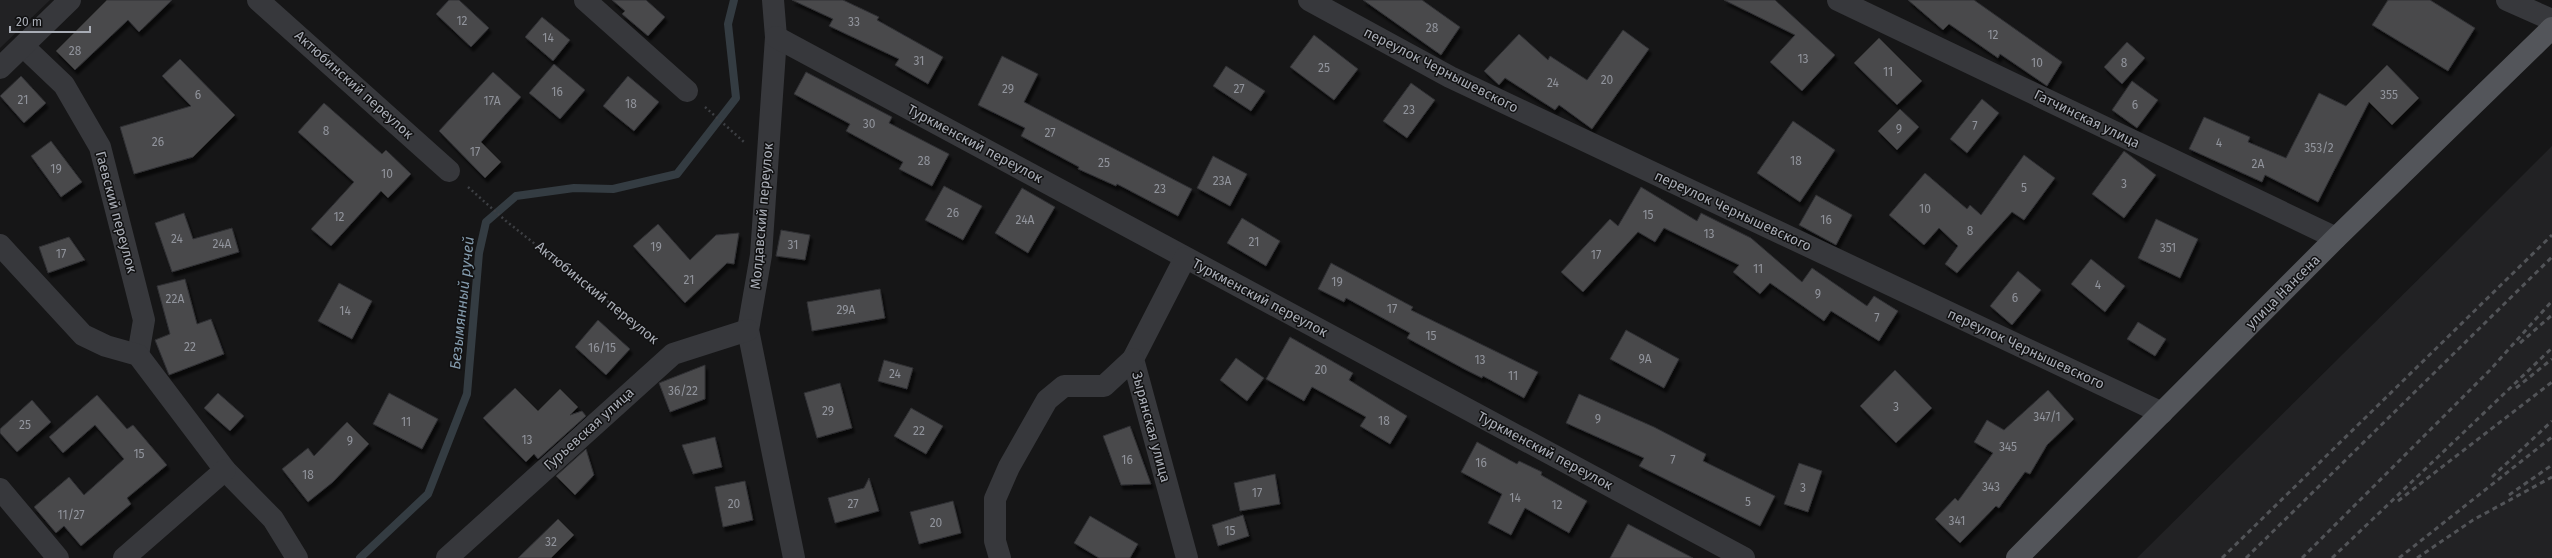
<svg xmlns="http://www.w3.org/2000/svg" width="2552" height="558" font-family="'Fira Sans',sans-serif">
	<style>
		.built { fill: #222224 }
		.lines { fill: none; stroke-linecap: round; stroke-linejoin: round }
		.stream { stroke: #343c42; stroke-width: 8 }
		.building { fill: #48494c; stroke: #303033; filter: url(#shadow) }
		.path { stroke: #3d3f43; stroke-width: 2.5; stroke-dasharray: 2 3; stroke-linecap: butt }
		.minor { stroke: #37383c; stroke-width: 22 }
		.primary { stroke: #53555a; stroke-width: 22 }
		.rail { stroke: #525458; stroke-width: 3; stroke-dasharray: 5 4; stroke-linecap: butt }
		.labels { text-anchor: middle; dominant-baseline: central; stroke-width: 3; stroke-linejoin: round; paint-order: stroke }
		.number-label { font-size: 12px; fill: #91949c }
		.street-label { font-size: 14px; fill: #a9adb6; stroke: #111112 }
		.water-label { font-size: 15px; font-style: italic; fill: #849bad; stroke: #111112 }
	</style>
	<defs>
		<filter id="shadow"><feDropShadow dx="2.5" dy="4.5" stdDeviation="1" flood-color="#0009"/></filter>
	</defs>
	<rect width="100%" height="100%" fill="#161617"/>
	<g class="built">
		<path d="M0,0h50l-50,48z"/>
		<path d="M2552,146v412h-415l316,-313z"/>
	</g>
	<g class="lines">
		<path class="stream" d="M360,558l68,-64 39,-100 12,-141 7,-31 30,-26 58,-8 39,1 64,-15 59,-76 -8,-74 6,-24"/>
	</g>
	<g class="building">
		<path d="M107,0h65l-33,32 -11,-12 -53,50 -19,-19z"/>
		<path d="M449,0h10l30,28 -18,19 -35,-33z"/>
		<path d="M612,0h34l19,17 -17,19 -26,-22 3,-3z"/>
		<path d="M792,0h51l36,17 -2,3 66,37 -15,27 -33,-19 4,-6 -70,-33 4,-7z"/>
		<path d="M1363,0h59l38,27 -19,28z"/>
		<path d="M1724,0h51l60,55 -33,36 -32,-29 25,-27z"/>
		<path d="M1908,0h66l88,62 -15,24 -47,-32 -2,4 -49,-34 -6,6z"/>
		<path d="M2388,0h42l45,28 -27,43 -76,-46z"/>
		<path d="M542,17l28,23 -17,21 -28,-24z"/>
		<path d="M1623,30l26,19 -57,80 -33,-24 -4,5 -50,-32 -6,7 -15,-14 35,-37 29,26 2,-4 37,24z"/>
		<path d="M1314,35l44,34 -24,31 -44,-33z"/>
		<path d="M1879,38l43,43 -25,24 -43,-42z"/>
		<path d="M2127,42l18,16 -23,26 -18,-17z"/>
		<path d="M1002,56l36,18 -14,28 168,87 -14,27 -61,-32 -1,2 -38,-17 1,-2 -58,-31 4,-8 -47,-23z"/>
		<path d="M180,59l55,56 -42,42 -59,17 -14,-47 71,-21 -29,-30z"/>
		<path d="M554,64l31,26 -25,29 -31,-26z"/>
		<path d="M2387,65l32,33 -27,27 -23,-23 -51,100 -53,-27 -3,7 -73,-33 15,-32 46,20 -2,5 38,16 33,-65 27,13z"/>
		<path d="M1226,66l39,25 -14,20 -38,-25z"/>
		<path d="M493,72l28,25 -40,45 20,20 -16,16 -46,-47z"/>
		<path d="M806,72l86,45 -3,6 60,31 -17,32 -33,-17 4,-7 -57,-31 4,-7 -56,-30z"/>
		<path d="M21,76l25,27 -22,20 -24,-27z"/>
		<path d="M628,76l31,26 -25,29 -31,-25z"/>
		<path d="M2132,81l26,19 -21,28 -25,-18z"/>
		<path d="M1411,83l24,17 -28,38 -24,-17z"/>
		<path d="M1982,99l17,14 -32,40 -17,-14z"/>
		<path d="M324,103l58,51 4,-4 25,24 -23,24 -7,-7 -50,55 -20,-17 43,-47 -56,-50z"/>
		<path d="M1900,109l19,18 -22,23 -19,-19z"/>
		<path d="M1793,121l42,29 -35,52 -43,-29z"/>
		<path d="M51,141l31,41 -21,15 -30,-41z"/>
		<path d="M2124,151l32,24 -32,43 -32,-24z"/>
		<path d="M2024,155l31,23 -31,42 -12,-8 -55,61 -12,-9 13,-18 -19,-18 -15,17 -35,-30 36,-42 42,36 3,-4 11,10z"/>
		<path d="M1213,156l34,18 -17,32 -33,-18z"/>
		<path d="M944,186l38,20 -19,34 -38,-20z"/>
		<path d="M1641,187l56,34 4,-8 50,25 51,44 10,-14 55,38 7,-10 24,15 -19,30 -48,-30 -7,10 -54,-38 -10,11 -27,-22 6,-7 -75,-37 -9,14 -17,-10 -55,60 -22,-20 49,-53 8,7z"/>
		<path d="M1022,188l33,19 -27,46 -33,-20z"/>
		<path d="M1816,195l36,20 -16,30 -37,-20z"/>
		<path d="M184,213l9,26 39,-11 7,24 -67,20 -17,-49z"/>
		<path d="M1242,218l38,23 -14,25 -39,-23z"/>
		<path d="M2156,219l42,20 -18,39 -42,-20z"/>
		<path d="M658,224l32,36 26,-25 23,-2 -5,31 -7,-1 -42,40 -52,-57z"/>
		<path d="M781,230l29,5 -5,25 -29,-4z"/>
		<path d="M69,237l16,23 -37,13 -9,-26z"/>
		<path d="M2091,259l34,27 -20,26 -34,-28z"/>
		<path d="M1331,263l82,44 -2,3 127,62 -14,26 -41,-22 -1,2 -18,-9 -57,-31 3,-5 -64,-35 -2,4 -26,-13z"/>
		<path d="M2018,271l23,19 -29,35 -22,-19z"/>
		<path d="M185,279l12,45 14,-5 13,35 -55,21 -14,-35 15,-6 -13,-48z"/>
		<path d="M339,283l33,18 -20,38 -34,-18z"/>
		<path d="M880,289l5,29 -73,13 -5,-29z"/>
		<path d="M598,320l32,29 -24,26 -31,-28z"/>
		<path d="M2138,322l28,17 -11,17 -28,-17z"/>
		<path d="M1626,330l53,29 -15,29 -54,-29z"/>
		<path d="M1290,337l63,36 -4,7 58,36 -17,28 -30,-18 6,-9 -54,-30 -8,14 -38,-22z"/>
		<path d="M1236,358l28,20 -17,23 -27,-21z"/>
		<path d="M884,360l29,8 -6,21 -29,-8z"/>
		<path d="M705,365v34l-35,13 -11,-29z"/>
		<path d="M1895,370l37,38 -36,35 -36,-37z"/>
		<path d="M840,383l12,45 -35,10 -13,-45z"/>
		<path d="M515,388l23,23 22,-22 18,18 -8,8 12,-4 4,5 -48,43 -4,-5 -8,8 -43,-44z"/>
		<path d="M2048,390l26,29 -27,26 -17,29 -5,-2 -26,36 -3,-2 -36,37 -25,-24 20,-21 3,3 35,-48 -19,-11 13,-22 17,10z"/>
		<path d="M218,393l26,23 -14,15 -26,-23z"/>
		<path d="M389,393l49,26 -16,30 -49,-25z"/>
		<path d="M1579,394l75,33 52,27 -3,7 72,35 -15,30 -121,-60 5,-8 -78,-35z"/>
		<path d="M97,395l30,34 6,-4 34,40 -40,33 4,6 -50,42 -17,-20 -8,7 -22,-26 35,-30 15,18 40,-36 -29,-34 -32,28 -14,-16z"/>
		<path d="M32,400l19,22 -34,30 -17,-19v-4z"/>
		<path d="M911,408l32,18 -17,28 -32,-18z"/>
		<path d="M347,422l22,22 -36,38 -25,20 -26,-33 26,-21 6,8z"/>
		<path d="M1130,426l21,58 -30,1 -18,-49z"/>
		<path d="M715,437l7,30 -29,7 -11,-29z"/>
		<path d="M1477,442l40,22 2,-3 23,11 -1,3 46,26 -18,32 -44,-25 -14,27 -23,-12 14,-29 -41,-22z"/>
		<path d="M586,449l8,26 -19,20 -19,-19z"/>
		<path d="M1799,463l23,8 -14,41 -24,-8z"/>
		<path d="M1275,474l5,30 -40,7 -6,-28z"/>
		<path d="M869,478l10,33 -44,12 -7,-25 36,-10z"/>
		<path d="M745,481l8,39 -30,7 -8,-40z"/>
		<path d="M953,501l8,32 -42,11 -9,-32z"/>
		<path d="M1243,515l6,21 -31,10 -6,-21z"/>
		<path d="M1090,516l48,28 -8,14h-31l-25,-15z"/>
		<path d="M558,519l16,16 -23,23h-33z"/>
		<path d="M1628,524l65,34h-83z"/>
	</g>
	<g class="lines">
		<g class="path">
			<path d="M705,107l39,35"/>
			<path d="M468,187l38,34 149,118"/>
		</g>
		<g class="minor">
			<path d="M258,0l191,171"/>
			<path d="M585,0l102,91"/>
			<path d="M773,0l3,37 -15,218 -13,75 46,228"/>
			<path d="M1309,0l141,77 712,336"/>
			<path d="M1838,0l498,238"/>
			<path d="M2507,0l45,20"/>
			<path d="M776,37l968,521"/>
			<path d="M23,46l41,39 36,62 44,173 -6,35"/>
			<path d="M0,68l70,-68"/>
			<path d="M0,245l83,90 23,11 32,9 87,115 48,49 24,39"/>
			<path d="M1185,258l-52,101 54,199"/>
			<path d="M0,489l58,69"/>
			<path d="M124,558l101,-88"/>
			<path d="M447,558l226,-204 75,-24"/>
			<path d="M1000,558l-5,-17v-42l14,-32 38,-67 17,-14h40l29,-27"/>
		</g>
		<path class="primary" d="M2017,558l319,-320 216,-210"/>
		<g class="rail">
			<path d="M2520,343l32,-28"/>
			<path d="M2516,388l36,-29"/>
			<path d="M2492,477l60,-56"/>
			<path d="M2509,495l43,-30"/>
			<path d="M2398,501l154,-119"/>
			<path d="M2222,558l330,-323"/>
			<path d="M2246,558l306,-301"/>
			<path d="M2302,558l188,-188 62,-69"/>
			<path d="M2332,558l220,-210"/>
			<path d="M2399,558l153,-121"/>
			<path d="M2417,558l56,-38 79,-43"/>
		</g>
	</g>
	<g class="labels">
		<g class="number-label">
			<text x="462" y="21">12</text>
			<text x="854" y="22">33</text>
			<text x="1432" y="28">28</text>
			<text x="1993" y="35">12</text>
			<text x="548" y="38">14</text>
			<text x="75" y="51">28</text>
			<text x="1803" y="59">13</text>
			<text x="919" y="61">31</text>
			<text x="2037" y="63">10</text>
			<text x="2124" y="63">8</text>
			<text x="1324" y="68">25</text>
			<text x="1888" y="72">11</text>
			<text x="1607" y="80">20</text>
			<text x="1553" y="83">24</text>
			<text x="1008" y="89">29</text>
			<text x="1239" y="89">27</text>
			<text x="557" y="92">16</text>
			<text x="198" y="95">6</text>
			<text x="2389" y="95">355</text>
			<text x="23" y="100">21</text>
			<text x="492" y="101">17А</text>
			<text x="631" y="104">18</text>
			<text x="2135" y="105">6</text>
			<text x="1409" y="110">23</text>
			<text x="869" y="124">30</text>
			<text x="1975" y="126">7</text>
			<text x="1899" y="129">9</text>
			<text x="326" y="131">8</text>
			<text x="1050" y="133">27</text>
			<text x="158" y="142">26</text>
			<text x="2219" y="143">4</text>
			<text x="2319" y="148">353/2</text>
			<text x="475" y="152">17</text>
			<text x="924" y="161">28</text>
			<text x="1796" y="161">18</text>
			<text x="1104" y="163">25</text>
			<text x="2258" y="164">2А</text>
			<text x="56" y="169">19</text>
			<text x="387" y="174">10</text>
			<text x="1222" y="181">23А</text>
			<text x="2124" y="184">3</text>
			<text x="2024" y="188">5</text>
			<text x="1160" y="189">23</text>
			<text x="1925" y="209">10</text>
			<text x="953" y="213">26</text>
			<text x="1648" y="215">15</text>
			<text x="339" y="217">12</text>
			<text x="1025" y="220">24А</text>
			<text x="1826" y="220">16</text>
			<text x="1970" y="231">8</text>
			<text x="1709" y="234">13</text>
			<text x="177" y="239">24</text>
			<text x="1254" y="242">21</text>
			<text x="222" y="244">24А</text>
			<text x="793" y="245">31</text>
			<text x="656" y="247">19</text>
			<text x="2168" y="248">351</text>
			<text x="61" y="254">17</text>
			<text x="1596" y="255">17</text>
			<text x="1758" y="269">11</text>
			<text x="689" y="280">21</text>
			<text x="1337" y="282">19</text>
			<text x="2098" y="285">4</text>
			<text x="1818" y="294">9</text>
			<text x="2015" y="298">6</text>
			<text x="175" y="299">22А</text>
			<text x="1392" y="309">17</text>
			<text x="846" y="310">29А</text>
			<text x="345" y="311">14</text>
			<text x="1877" y="318">7</text>
			<text x="1431" y="336">15</text>
			<text x="190" y="347">22</text>
			<text x="602" y="348">16/15</text>
			<text x="1645" y="359">9А</text>
			<text x="1480" y="360">13</text>
			<text x="1321" y="370">20</text>
			<text x="895" y="374">24</text>
			<text x="1513" y="376">11</text>
			<text x="683" y="391">36/22</text>
			<text x="1896" y="407">3</text>
			<text x="828" y="411">29</text>
			<text x="2047" y="417">347/1</text>
			<text x="1598" y="419">9</text>
			<text x="1384" y="421">18</text>
			<text x="406" y="422">11</text>
			<text x="25" y="425">25</text>
			<text x="919" y="431">22</text>
			<text x="527" y="440">13</text>
			<text x="350" y="441">9</text>
			<text x="2008" y="447">345</text>
			<text x="139" y="454">15</text>
			<text x="1127" y="460">16</text>
			<text x="1673" y="460">7</text>
			<text x="1481" y="463">16</text>
			<text x="308" y="475">18</text>
			<text x="1991" y="487">343</text>
			<text x="1803" y="488">3</text>
			<text x="1257" y="493">17</text>
			<text x="1515" y="498">14</text>
			<text x="1748" y="502">5</text>
			<text x="734" y="504">20</text>
			<text x="853" y="504">27</text>
			<text x="1557" y="505">12</text>
			<text x="71" y="515">11/27</text>
			<text x="1957" y="521">341</text>
			<text x="936" y="523">20</text>
			<text x="1230" y="531">15</text>
			<text x="551" y="542">32</text>
		</g>
		<g class="street-label">
			<text transform="translate(1441 70) rotate(27)">переулок Чернышевского</text>
			<text transform="translate(354 85) rotate(42)">Актюбинский переулок</text>
			<text transform="translate(2087 119) rotate(26)">Гатчинская улица</text>
			<text transform="translate(975 144) rotate(28)">Туркменский переулок</text>
			<text transform="translate(1733 211) rotate(25)">переулок Чернышевского</text>
			<text transform="translate(116 212) rotate(75)">Гаевский переулок</text>
			<text transform="translate(762 216) rotate(-85)">Молдавский переулок</text>
			<text transform="translate(2283 292) rotate(-45)">улица Нансена</text>
			<text transform="translate(597 293) rotate(39)">Актюбинский переулок</text>
			<text transform="translate(1260 298) rotate(28)">Туркменский переулок</text>
			<text transform="translate(2026 349) rotate(25)">переулок Чернышевского</text>
			<text transform="translate(1151 427) rotate(75)">Зырянская улица</text>
			<text transform="translate(589 429) rotate(-42)">Гурьевская улица</text>
			<text transform="translate(1545 451) rotate(28)">Туркменский переулок</text>
		</g>
		<g class="water-label">
			<text transform="translate(462 303) rotate(-84)">Безымянный ручей</text>
		</g>
	</g>
	<path d="M10 26v6h80v-6" fill="none" stroke="#a9adb6" stroke-width="2"/>
	<text x="16" y="26" font-size="12" fill="#a9adb6" stroke="#111112" stroke-width="3" paint-order="stroke">20 m</text>
</svg>
